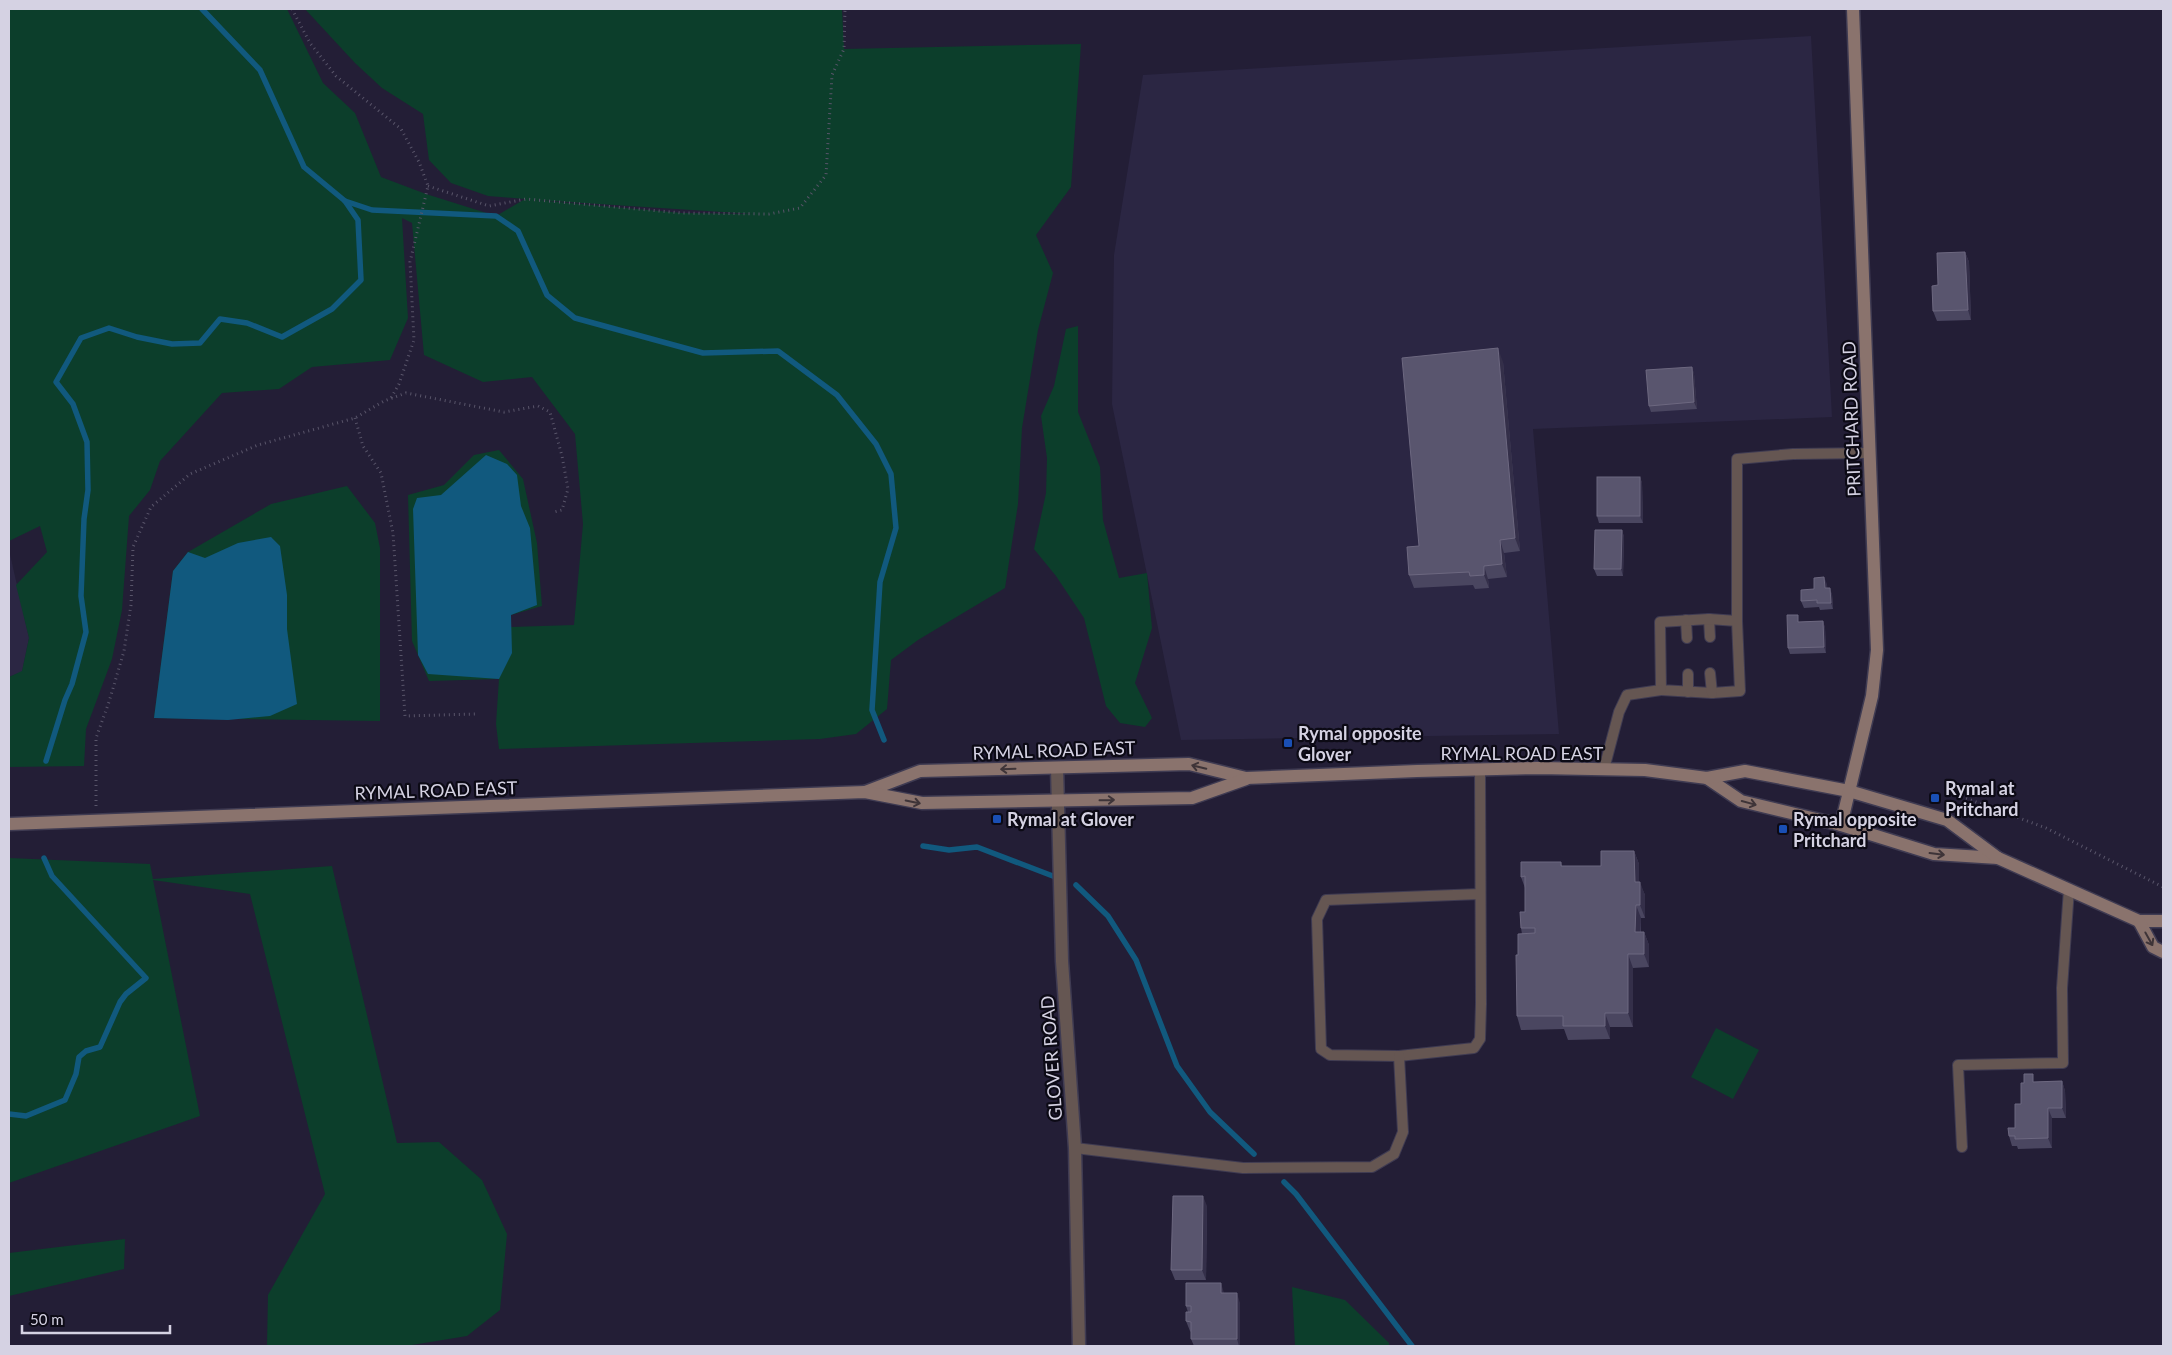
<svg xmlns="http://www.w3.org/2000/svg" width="2172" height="1355" font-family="Lato,sans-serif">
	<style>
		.built { fill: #2b2643 }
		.green { fill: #0c3e2b; fill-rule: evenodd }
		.water { fill: #11597e }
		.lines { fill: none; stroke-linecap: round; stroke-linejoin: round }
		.stream { stroke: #11597e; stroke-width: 5.5 }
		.lane-casing { stroke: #3f3b52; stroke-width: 12 }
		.street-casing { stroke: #3f3b52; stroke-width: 15 }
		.secondary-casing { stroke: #3f3b52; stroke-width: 15 }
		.path { stroke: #59556a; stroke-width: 3; stroke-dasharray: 1 4; stroke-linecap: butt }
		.lane { stroke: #655652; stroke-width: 10 }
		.street { stroke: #655652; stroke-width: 12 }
		.secondary { stroke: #8a736d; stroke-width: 12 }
		.wall { fill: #4a4660 }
		.shaded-wall { fill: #342f49 }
		.building { fill: #59556e; stroke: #6d6880 }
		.oneway { stroke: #3e3438 }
		.transit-dot { fill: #1a4fb4; stroke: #0c0a15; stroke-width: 2 }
		.labels { text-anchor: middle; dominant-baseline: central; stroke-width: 4.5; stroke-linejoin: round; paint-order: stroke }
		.street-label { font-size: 18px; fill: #d5d2e3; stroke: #0c0a15 }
		.poi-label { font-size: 18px; font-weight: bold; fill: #d5d2e3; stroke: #0c0a15; text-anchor: start }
	</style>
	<rect width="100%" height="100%" fill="#231e36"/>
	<g class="built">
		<path d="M1811,36l21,381 -299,12 26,305 -378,6 -69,-336 2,-149 29,-180z"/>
		<path d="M9,550l20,88 -7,34 -13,5z"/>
	</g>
	<g class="green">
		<path d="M9,9h278l36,74 32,30 26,64 45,17 70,22 29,-17 -37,-3 -37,-13 -22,-23 -6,-46 -41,-26 -27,-25 -50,-54h537l2,40 237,-5 -10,143 -35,48 17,38 -15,57 -16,98 -4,76 -13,84 -87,52 -27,20 -4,49 -31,25 -36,5 -321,10 -3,-25 3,-45 -70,2 -17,-40 -4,-146 36,-10 30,-30 25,-5 24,29 14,64 5,63 -31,9v12l63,-2 9,-101 -8,-90 -43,-57 -49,5 -59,-27 -12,-132 -10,-5 6,100 -18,42 -78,7 -33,22 -57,4 -62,68 -10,29 -21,26 -7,94 -10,49 -26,70 -2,37 -75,1v-90l13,-6 7,-33 -13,-53 31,-33 -7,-26 -31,15zM536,200l218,14 -72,-1z"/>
		<path d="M1078,326v86l22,55 3,53 16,58 28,-5 5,55 -17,55 17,35 -7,9 -25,-4 -14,-17 -22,-88 -28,-42 -22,-27 12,-56 1,-35 -6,-42 13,-30 12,-57z"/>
		<path d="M347,486l28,37 5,25v173l-226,-3 19,-147 15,-19 83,-48z"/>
		<path d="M9,858l141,6 3,15 179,-13 65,277 42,-1 43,38 25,54 -7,76 -33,26 -61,10h-139l1,-51 57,-101 -75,-300 -97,-14 47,236 -191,67z"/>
		<path d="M1716,1028l43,22 -26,49 -42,-22z"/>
		<path d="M125,1239l-1,30 -115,27v-43z"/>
		<path d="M1292,1287l53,13 44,43v3h-94z"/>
	</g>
	<g class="water">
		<path d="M486,455l21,9 10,11 4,31 9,22 7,77 -26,10 1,38 -13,26 -71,-5 -10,-19 -5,-146 4,-11 24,-3z"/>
		<path d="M271,537l9,9 7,49v34l10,75 -27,12 -42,4 -74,-2 19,-147 15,-19 17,6 33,-15z"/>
	</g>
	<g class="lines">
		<g class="stream">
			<path d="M345,201l27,9 124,6 22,15 29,64 28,23 128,35 75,-2 59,44 39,49 15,30 5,54 -16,54 -8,128 12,30"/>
			<path d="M46,761l19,-61 7,-16 14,-52 -5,-36 3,-77 4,-29 -1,-48 -14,-38 -17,-22 25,-44 28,-10 28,9 35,7 28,-1 20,-24 27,4 35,14 50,-28 29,-29 -3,-60 -13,-19 -41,-34 -44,-97 -58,-61"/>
			<path d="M923,846l26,4 28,-3 81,31"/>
			<path d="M1076,885l32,31 28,44 41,106 33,46 44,42"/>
			<path d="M9,1114l17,2 39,-16 11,-26 3,-17 7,-6 14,-4 20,-45 6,-8 20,-16 -94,-102 -8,-18"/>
			<path d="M1284,1182l12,12 116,152"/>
		</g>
		<defs>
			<g id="lane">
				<path d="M1709,619l1,18"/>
				<path d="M1686,620l1,18"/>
				<path d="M1737,621l-28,-2 -49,3 1,68 51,3 28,-2 -3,-70v-162l56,-5 77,-1"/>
				<path d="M1710,673l2,20"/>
				<path d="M1688,692v-18"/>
				<path d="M1604,769l15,-57 8,-17 34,-5"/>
				<path d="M1480,770l1,234 -1,35 -6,9 -75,8 -69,-1 -9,-6 -4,-130 9,-19 154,-6"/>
				<path d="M1962,1147l-4,-82 105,-2 -1,-75 7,-99"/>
				<path d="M1075,1148l168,20 129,-1 22,-13 9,-22 -4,-76"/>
			</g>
			<path id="street" d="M1057,768l5,193 13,187 4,198"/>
			<g id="secondary">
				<path d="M1707,778l34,23 100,24 93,29 64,4"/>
				<path d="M865,792l55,-21 269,-7 57,14 171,-7 121,-3 107,2 62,8 38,-7 104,20 98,29 51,38 141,63h24"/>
				<path d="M9,824l856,-32 57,11 270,-5 54,-19"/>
				<path d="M1841,825l31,-129 5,-46 -24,-641"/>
				<path d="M2139,921l14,26 10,5"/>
			</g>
		</defs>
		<use href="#lane" class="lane-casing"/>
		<use href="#street" class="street-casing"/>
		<use href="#secondary" class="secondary-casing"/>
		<g class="path">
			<path d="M292,9l18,34 26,33 65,53 18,33 9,24 -18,76 4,78 -15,44 -8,14"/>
			<path d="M428,186l61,20 37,-7 156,14 87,1 31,-6 26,-33 6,-100 12,-26 1,-40"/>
			<path d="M355,418l8,28 18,27 12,60 12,183 70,-2"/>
			<path d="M1952,793l94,35 117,59"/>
			<path d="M96,806v-68l13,-36 15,-51 7,-46 2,-58 18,-40 39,-33 68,-29 97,-27 29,-17 22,-8 98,19 34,-6 12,6 12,44 6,33 -6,21 -8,2"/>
		</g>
		<use href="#lane" class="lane"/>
		<use href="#street" class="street"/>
		<use href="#secondary" class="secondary"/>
	</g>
	<g class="wall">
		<path d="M1965,252l4,10 2,58 -34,1 -4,-10 5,-26z"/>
		<path d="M1503,362l17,189 -16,2 3,24 -19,2 1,9 -14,1 -2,-4 -59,3 -5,-13 10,-29z"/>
		<path d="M1692,367l2,7 3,35 -46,3 -2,-6z"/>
		<path d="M1640,477l2,6 1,40h-44l-2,-7z"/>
		<path d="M1622,530l2,7 -1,39h-26l-3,-7z"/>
		<path d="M1827,584v4l5,6 1,15 -13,1 -1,-3 -15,1 -3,-7z"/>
		<path d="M1823,621l2,7 1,25 -36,1 -2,-6 12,-26z"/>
		<path d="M1634,851l5,13v18l6,13v23h-4v14h3l5,13v22l-16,1v59h-23v12l-42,1 -4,-11 -43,1 -4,-14 1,-61 4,-21 -1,-6 4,-16v-24l-4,-11 40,-15 1,4h39z"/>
		<path d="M2062,1081l3,10 1,27h-14v30l-34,1 -1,-3h-5l-3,-10 6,-8 6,-24 15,-22z"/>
		<path d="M1207,1206l-1,74h-31l-4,-10z"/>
		<path d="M1224,1293l16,10v43h-46l-3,-7v-7l-1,-1 -4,-10 2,-9 -2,-6z"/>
	</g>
	<g class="shaded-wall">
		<path d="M1965,252l4,10 2,58 -3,-10z"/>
		<path d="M1498,348l5,14 17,189 -5,-13z"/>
		<path d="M1692,367l2,7 3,35 -3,-7z"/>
		<path d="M1640,477l2,6 1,40 -3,-7z"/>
		<path d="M1622,530l2,7 -1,39 -2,-7z"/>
		<path d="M1500,540l4,13 3,24 -5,-13z"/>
		<path d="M1484,566l4,13 1,9 -5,-13z"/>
		<path d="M1824,577l3,7 1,11 -3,-7z"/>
		<path d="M1830,588l2,6 1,15 -2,-6z"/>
		<path d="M1823,621l2,7 1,25 -2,-6z"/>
		<path d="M1634,851l5,13v31l-4,-13z"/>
		<path d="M1640,882l5,13v23l-5,-13z"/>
		<path d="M1636,905l5,13 -1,27 -5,-13z"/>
		<path d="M1644,932l5,13v22l-5,-13z"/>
		<path d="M1628,954l5,14v59l-5,-14z"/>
		<path d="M1605,1013l5,14v12l-5,-13z"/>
		<path d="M2062,1081l3,10 1,27 -4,-10z"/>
		<path d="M2048,1108l4,10v30l-4,-10z"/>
		<path d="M1203,1196l4,10 -1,74 -4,-10z"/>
		<path d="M1221,1283l3,10h-3z"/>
		<path d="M1237,1293l3,10v43h-1l-2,-7z"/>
	</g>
	<g class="building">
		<path d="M1965,252l3,58 -35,1 -1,-25 6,-1 -1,-32z"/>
		<path d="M1498,348l17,190 -15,2 2,24 -18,2v9l-14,1 -1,-4 -60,3 -2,-28 12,-1 -17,-188z"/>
		<path d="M1692,367l2,35 -45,4 -3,-36z"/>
		<rect x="1597" y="477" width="43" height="39"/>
		<path d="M1595,530h27l-1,39h-27z"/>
		<path d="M1824,577l1,11h5l1,15h-14v-3l-16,1v-11l13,-1v-11z"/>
		<path d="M1787,615h11v7l25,-1 1,26 -36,1z"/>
		<path d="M1601,851h33l1,31h5v23h-4l-1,27h9v22h-16v59h-23v13h-42v-10h-46l-1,-61h2v-21l17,-1v-5h-14l-1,-16h5v-36l-4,1v-15h40v4h40z"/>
		<path d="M2024,1074h9v8l29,-1v27h-14v30l-33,1v-3h-6l-1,-8h7v-24h6v-21h3z"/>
		<path d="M1173,1196h30l-1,74h-31z"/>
		<path d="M1186,1283h35v10h16v46h-46v-17l-5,-1v-9h5v-6h-5z"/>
	</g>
	<defs><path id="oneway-shaft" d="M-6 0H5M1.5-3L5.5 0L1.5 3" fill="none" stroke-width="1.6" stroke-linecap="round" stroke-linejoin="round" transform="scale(1.25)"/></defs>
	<g class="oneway">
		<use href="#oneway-shaft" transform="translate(1199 767) rotate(-166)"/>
		<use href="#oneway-shaft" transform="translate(1008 769) rotate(178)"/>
		<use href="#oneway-shaft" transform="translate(1107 800) rotate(-1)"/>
		<use href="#oneway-shaft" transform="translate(913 802) rotate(12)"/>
		<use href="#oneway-shaft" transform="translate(1749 803) rotate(15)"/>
		<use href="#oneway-shaft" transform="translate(1937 854) rotate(7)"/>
		<use href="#oneway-shaft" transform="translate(2149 939) rotate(61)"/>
	</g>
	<g class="transit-dot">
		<rect x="1283" y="738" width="10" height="10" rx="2.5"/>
		<rect x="1930" y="793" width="10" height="10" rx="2.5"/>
		<rect x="992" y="814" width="10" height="10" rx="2.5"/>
		<rect x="1778" y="824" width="10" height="10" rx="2.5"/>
	</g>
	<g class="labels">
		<g class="street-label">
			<text transform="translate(1851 419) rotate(-92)">PRITCHARD ROAD</text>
			<text transform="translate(1054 750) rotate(-2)">RYMAL ROAD EAST</text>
			<text x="1522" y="753">RYMAL ROAD EAST</text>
			<text transform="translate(436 790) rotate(-2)">RYMAL ROAD EAST</text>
			<text transform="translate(1051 1058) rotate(-94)">GLOVER ROAD</text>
		</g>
		<g class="poi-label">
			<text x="1298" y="733">Rymal opposite<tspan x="1298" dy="21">Glover</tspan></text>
			<text x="1945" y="788">Rymal at<tspan x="1945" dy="21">Pritchard</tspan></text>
			<text x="1007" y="819">Rymal at Glover</text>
			<text x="1793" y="819">Rymal opposite<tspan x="1793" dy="21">Pritchard</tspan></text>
		</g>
	</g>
	<rect width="2172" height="1355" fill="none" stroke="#d5d2e3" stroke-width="20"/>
	<path d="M22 1325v8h148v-8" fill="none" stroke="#d5d2e3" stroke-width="2.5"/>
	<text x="30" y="1325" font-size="15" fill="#d5d2e3" stroke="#0c0a15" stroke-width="4" paint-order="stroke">50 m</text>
</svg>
